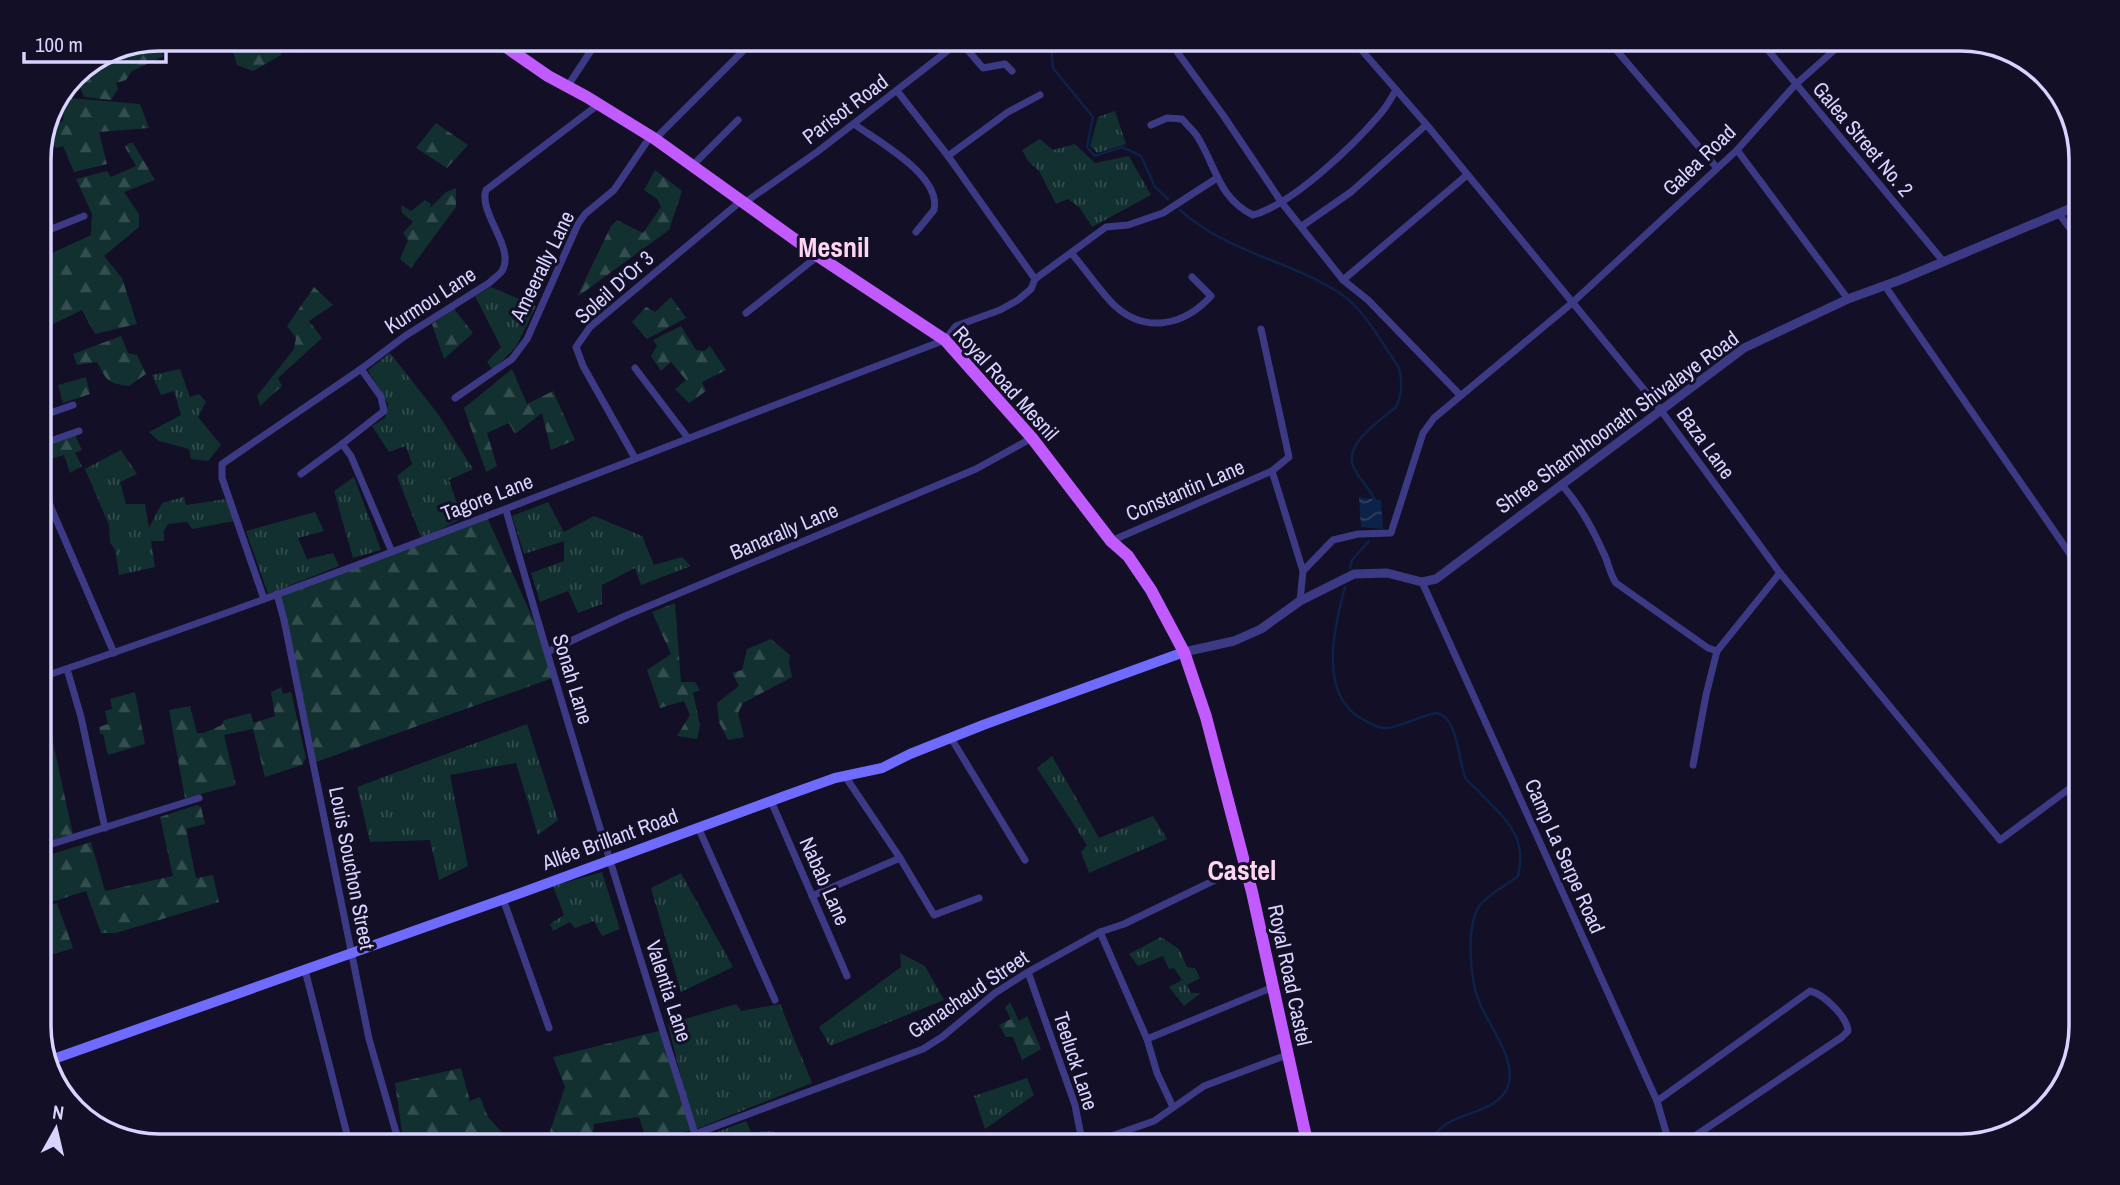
<svg xmlns="http://www.w3.org/2000/svg" width="2120" height="1185" font-family="'Archivo Narrow',sans-serif">
	<style>
		.grass { fill: url(#grass-tufts) }
		.forest { fill: url(#forest-firs) }
		.water { fill: url(#water-waves) }
		.lines { fill: none; stroke-linecap: round; stroke-linejoin: round }
		.stream { stroke: #0c2248; stroke-width: 2.5 }
		.minor { stroke: #3d3a85; stroke-width: 7 }
		.tertiary { stroke: #3d3a85; stroke-width: 9 }
		.secondary { stroke: #6f6bff; stroke-width: 10 }
		.primary { stroke: #c25bff; stroke-width: 12 }
		.labels { text-anchor: middle; dominant-baseline: central; stroke-width: 6; stroke-linejoin: round; paint-order: stroke }
		.street-label { font-size: 21px; fill: #d9d4ff; stroke: #130f26 }
		.district-label { font-size: 28px; font-weight: bold; fill: #ffd6f0; stroke: #130f26 }
		.rim { fill: none; stroke: #d9d4ff; stroke-width: 3.5 }
	</style>
	<defs>
		<pattern id="grass-tufts" width="24" height="20" patternUnits="userSpaceOnUse" patternTransform="scale(1.75)"><rect width="24" height="20" fill="#12302f"/><path d="M3 7l-1-3M5 7V3M7 7l1-3M15 17l-1-3M17 17v-4M19 17l1-3" fill="none" stroke="#344d4e"/></pattern>
		<pattern id="forest-firs" width="22" height="20" patternUnits="userSpaceOnUse" patternTransform="scale(1.75)"><rect width="22" height="20" fill="#12302f"/><path d="M5 1l3.5 6h-7zM16 11l3.5 6h-7z" fill="#344d4e"/></pattern>
		<pattern id="water-waves" width="16" height="10" patternUnits="userSpaceOnUse" patternTransform="scale(1.75)"><rect width="16" height="10" fill="#0c2248"/><path d="M0 5q4-4 8 0t8 0" fill="none" stroke="#2f4163"/></pattern>
	</defs>
	<rect width="100%" height="100%" fill="#130f26"/>
	<g class="grass">
		<path d="M1115,111l11,33 -29,9 -7,-7 8,-29z"/>
		<path d="M1040,139l13,11 22,-6 20,19 34,-7 22,39 -59,32 -12,-19 -12,-9 -12,5 -17,-33 -11,-10 -6,-11z"/>
		<path d="M491,287l45,19 -20,41 -23,23 -6,-8 14,-15 -26,-51z"/>
		<path d="M390,353l48,61 35,55 -24,11 13,38 -40,22 -25,-64 15,-12 -6,-18 -17,6 -17,-26 13,-8 3,-14 -20,-34z"/>
		<path d="M180,369l10,28 9,-3 7,8 -8,15 23,28 -13,16 -17,-2 -2,-10 -30,-8 -10,-9 32,-17 -7,-24 -13,4 -9,-20z"/>
		<path d="M121,450l16,24 -17,8 6,22h19l4,24 13,-25 22,-6 2,8 40,-6 8,22 -42,8 -5,-7 -19,2 -4,7v10h-13l4,26 -36,8 -4,-26 -5,-6 -1,-18 -24,-56z"/>
		<path d="M354,477l27,73 -28,8 -19,-67z"/>
		<path d="M548,502l16,30 30,-16 48,20 12,29 28,-8 9,9 -50,19 -6,-17 -33,17v19l-24,9 -10,-22 -28,11 -9,-29 33,-12v-20l-40,13 -12,-38z"/>
		<path d="M315,512l9,19 -26,7 9,21 26,-6 6,13 -71,28 -22,-63z"/>
		<path d="M527,724l31,96 -20,15 -22,-72 -66,12 18,91 -29,14 -9,-40 -60,2 -13,-55z"/>
		<path d="M1052,756l47,82 54,-22 14,23 -78,34 -8,-21 6,-7 -50,-77z"/>
		<path d="M602,872l18,57 -18,7 -8,-15 -19,7 -5,-6 -17,9 -3,-7 14,-9 -11,-29z"/>
		<path d="M681,873l52,94 -52,25 -30,-104z"/>
		<path d="M1161,937l18,12 8,18 8,1 5,10 -13,7 4,8h10l-17,13 -15,-19 13,-7 -8,-12 -5,1 -6,-13 -25,10 -9,-12z"/>
		<path d="M900,953l25,13 19,34 -114,46 -11,-19 82,-60z"/>
		<path d="M736,1004l5,7 39,-7 32,79 -118,47 -26,-106z"/>
		<path d="M1027,1078l7,17 -49,34 -11,-33z"/>
		<path d="M746,1121l5,11 23,-1 4,15h-78l-1,-7z"/>
	</g>
	<g class="forest">
		<path d="M234,39h66l4,7 -5,7 -17,-9 -1,11 -28,16 -16,-6 -4,-14z"/>
		<path d="M147,41l13,10 4,5 -32,15 -6,9 -10,3 2,6 -7,11 -27,-3 -9,-24 38,-25z"/>
		<path d="M70,98l70,6 9,24 -50,4 8,32 -33,8 -11,-26 -7,2 -10,-13 4,-9 13,-5 1,-12z"/>
		<path d="M436,123l32,22 -21,23 -31,-20z"/>
		<path d="M129,143h4l22,37 -31,12 15,22v13l-35,29 18,22 15,46 -42,10 -13,-24 -43,21v-72l52,-24 1,-21 -16,-35 31,-8 4,6 25,-11 -11,-19z"/>
		<path d="M655,170l27,21 -13,39 -92,67 34,-71 6,-6 26,13 18,-26 -4,-8 -13,-9z"/>
		<path d="M456,188v19l-45,61 -11,-9 8,-19 -5,-7 10,-11 -11,-9 -1,-8 10,6 14,-11 6,4 -1,4 16,-16z"/>
		<path d="M314,287l19,18 -24,16 13,17 -44,40 4,8 -22,20 -3,-10 37,-47 2,-11 -9,-12z"/>
		<path d="M671,297l15,21 -39,21 -15,-17 14,-15 9,5z"/>
		<path d="M454,309l19,24 -29,26 -12,-35z"/>
		<path d="M681,326l15,24 8,1 6,-5 16,24 -24,12 4,9 -17,12 -14,-14 11,-9 -15,-18 -10,9 -10,-15 6,-10 -4,-6z"/>
		<path d="M121,336l7,17 9,2 9,19 -17,12c-22,-3 -22,-5 -32,-24l-20,3 -4,-11z"/>
		<path d="M512,369l15,35 26,-13 22,49 -24,10 -9,-37 -27,21 -6,-11 -22,10 10,33 -11,6 -22,-64z"/>
		<path d="M86,377l4,17 -27,9 -5,-18z"/>
		<path d="M75,435l7,15 -7,3 7,13 -12,7 -6,-18 -25,7v-15z"/>
		<path d="M487,517l60,133 6,28 -240,85 -33,-170z"/>
		<path d="M675,603l6,79h14l5,8 -7,3 7,32 -3,14 -20,-3 13,-21 -6,-14 -24,7 -13,-38 24,-16 -19,-42z"/>
		<path d="M771,639l19,16 -1,7 3,15 -49,26 -5,10 6,24 -16,3 -9,-18 -2,-19 22,-17 -7,-13 10,-3 5,-21z"/>
		<path d="M39,678l35,161 -35,10z"/>
		<path d="M281,687l2,7 8,-2 15,66 -4,7 -37,12 -12,-48 -29,6 12,50 -51,13 -16,-88 21,-4 7,27h7l18,-8 2,-5 27,-7 2,10 22,-7 -4,-24z"/>
		<path d="M135,692l10,52 -37,11 -5,-21h-3l-1,-7 9,-3 -3,-13 7,-2 -2,-10z"/>
		<path d="M197,805l4,2 4,17 -19,5 10,49 17,-3 6,27 -103,31h-15l-15,-42 -47,15v-48l52,-16 14,49 68,-15 -13,-59z"/>
		<path d="M57,903l16,45 -34,11v-51z"/>
		<path d="M1010,1002l9,19 8,-5 14,33 -19,11 -9,-23h-7l-7,-12 12,-6 -6,-11z"/>
		<path d="M663,1030l31,100 -48,9 -7,-22 -45,7 -3,22h-46l20,-59 -12,-30z"/>
		<path d="M461,1068l9,33 10,-4 8,20 26,29h-110l-9,-63z"/>
	</g>
	<path class="water" d="M1359,497l22,3 2,29 -22,-2z"/>
	<g class="lines">
		<g class="stream">
			<path d="M1050,38l3,30 40,49 -6,30 8,9 27,-9 19,9 14,31 13,12"/>
			<path d="M1180,210c49,44 108,49 161,84 24,16 40,48 57,72 5,13 4,28 -2,41 -14,12 -52,36 -43,59 5,13 18,22 23,37"/>
			<path d="M1350,568l2,-8 17,-19"/>
			<path d="M1345,587c-11,40 -27,108 17,132 8,4 16,10 25,9 12,-1 44,-16 50,-15 22,5 21,50 29,66 4,5 11,10 15,15 25,26 47,43 37,82 -11,9 -29,18 -38,29 -15,21 -10,76 0,99 10,24 42,62 25,88 -15,23 -51,20 -68,40v14"/>
		</g>
		<g class="minor">
			<path d="M1167,38l56,77 59,88 61,77 25,20 92,95"/>
			<path d="M1351,38l75,86 234,285 120,164 220,267 81,-60"/>
			<path d="M1606,38l111,130"/>
			<path d="M1758,38l185,223"/>
			<path d="M960,41l23,27 22,-4 7,7"/>
			<path d="M567,87l27,-41"/>
			<path d="M898,92l50,64"/>
			<path d="M854,124c25,18 88,52 80,86l-18,22"/>
			<path d="M1151,125l16,-7 15,1c5,6 11,11 15,17 19,30 21,62 56,79 40,-11 101,-70 128,-102 6,-7 10,-15 15,-23"/>
			<path d="M655,139l101,-101"/>
			<path d="M1737,150l111,149"/>
			<path d="M692,166l46,-46"/>
			<path d="M744,203l73,-51 147,-114"/>
			<path d="M2059,214l22,29"/>
			<path d="M1302,226l49,-34 75,-67"/>
			<path d="M39,234l45,-18"/>
			<path d="M1072,254c14,16 27,36 42,51 31,29 70,21 97,-9l-19,-19"/>
			<path d="M1035,279l-87,-123 60,-44 32,-17"/>
			<path d="M1343,280l124,-105"/>
			<path d="M1885,286l196,284"/>
			<path d="M746,313l72,-57"/>
			<path d="M1261,329l28,128 -17,14 31,100"/>
			<path d="M635,368l53,70"/>
			<path d="M361,369l20,28 3,14 -42,33 9,12 41,96"/>
			<path d="M455,398l57,-39 15,-20 51,-115 7,-10 29,-24 36,-53"/>
			<path d="M39,417l34,-12"/>
			<path d="M39,445l40,-14"/>
			<path d="M635,458l-52,-92 -7,-19 14,-20 151,-126"/>
			<path d="M301,474l41,-30"/>
			<path d="M39,480l75,173"/>
			<path d="M1561,484c18,20 31,43 42,68 6,11 6,21 13,31l92,65 9,3"/>
			<path d="M506,510c59,209 124,416 189,624l1,12"/>
			<path d="M1111,541l161,-70"/>
			<path d="M1422,582l235,519 13,45"/>
			<path d="M277,594l7,26 85,419 31,107"/>
			<path d="M264,599l-42,-121v-14l139,-95 44,-33 84,-53c4,-4 10,-8 13,-12 14,-23 -24,-58 -16,-81l113,-86"/>
			<path d="M1300,601l3,-30 30,-31 25,-6 33,-1 32,-100 11,-15 138,-115 165,-153 58,-65 53,-47"/>
			<path d="M547,652l78,-36 351,-147 56,-31"/>
			<path d="M67,669l14,48 24,111"/>
			<path d="M39,678c305,-102 605,-224 906,-338l11,-14 44,-16 18,-10 13,-11 4,-10 71,-52 22,-2 35,-12 54,-35"/>
			<path d="M951,738l74,122"/>
			<path d="M1693,765l13,-70 11,-44 63,-78"/>
			<path d="M771,801l76,175"/>
			<path d="M698,827l77,173"/>
			<path d="M39,848l160,-50"/>
			<path d="M900,858l34,57 45,-17"/>
			<path d="M812,896l88,-38 -55,-82"/>
			<path d="M503,899l46,129"/>
			<path d="M1100,932l47,107 10,34 16,34"/>
			<path d="M305,970l45,176"/>
			<path d="M1028,972l47,133 8,41"/>
			<path d="M1147,1039l124,-51"/>
			<path d="M1657,1101l153,-110c13,3 37,25 38,40l-6,6 -162,109"/>
			<path d="M663,1146l260,-97 19,-12 53,-44 33,-21 72,-40 24,-8 120,-58"/>
			<path d="M1083,1146l71,-25 50,-35 83,-31"/>
		</g>
		<path class="tertiary" d="M1184,652l50,-11 27,-12 39,-28 54,-27 33,-1 35,9 14,-3 308,-231 104,-49 52,-19 181,-76"/>
		<path class="secondary" d="M48,1061l470,-167 264,-97 53,-19 47,-10 28,-14 73,-29 201,-73"/>
		<path class="primary" d="M493,38l55,38 39,21 68,42 163,117 127,84 87,98 79,103 17,15 23,34 33,62 22,65 46,175 56,254"/>
	</g>
	<g class="labels">
		<g class="street-label">
			<text transform="translate(845 109) rotate(-37)">Parisot Road</text>
			<text transform="translate(1863 139) rotate(50)">Galea Street No. 2</text>
			<text transform="translate(1699 160) rotate(-44)">Galea Road</text>
			<text transform="translate(542 266) rotate(-64)">Ameerally Lane</text>
			<text transform="translate(614 287) rotate(-42)">Soleil D'Or 3</text>
			<text transform="translate(430 300) rotate(-33)">Kurmou Lane</text>
			<text transform="translate(1006 383) rotate(48)">Royal Road Mesnil</text>
			<text transform="translate(1617 422) rotate(-36)">Shree Shambhoonath Shivalaye Road</text>
			<text transform="translate(1706 443) rotate(54)">Baza Lane</text>
			<text transform="translate(1185 490) rotate(-23)">Constantin Lane</text>
			<text transform="translate(487 497) rotate(-21)">Tagore Lane</text>
			<text transform="translate(784 531) rotate(-23)">Banarally Lane</text>
			<text transform="translate(573 679) rotate(73)">Sonah Lane</text>
			<text transform="translate(610 839) rotate(-20)">Allée Brillant Road</text>
			<text transform="translate(1565 856) rotate(66)">Camp La Serpe Road</text>
			<text transform="translate(352 868) rotate(79)">Louis Souchon Street</text>
			<text transform="translate(825 881) rotate(66)">Nabab Lane</text>
			<text transform="translate(1290 975) rotate(78)">Royal Road Castel</text>
			<text transform="translate(669 991) rotate(72)">Valentia Lane</text>
			<text transform="translate(968 994) rotate(-34)">Ganachaud Street</text>
			<text transform="translate(1076 1061) rotate(72)">Teeluck Lane</text>
		</g>
		<g class="district-label">
			<text x="834" y="247">Mesnil</text>
			<text x="1242" y="870">Castel</text>
		</g>
	</g>
	<path d="M0 0H2120V1185H0ZM159 51H1961A108 108 0 0 1 2069 159V1026A108 108 0 0 1 1961 1134H159A108 108 0 0 1 51 1026V159A108 108 0 0 1 159 51Z" fill="#130f26" fill-rule="evenodd"/>
	<path class="rim" d="M159 51H1961A108 108 0 0 1 2069 159V1026A108 108 0 0 1 1961 1134H159A108 108 0 0 1 51 1026V159A108 108 0 0 1 159 51Z"/>
	<g transform="translate(56 1129) rotate(8)" stroke="#130f26" stroke-width="5" paint-order="stroke">
	<path d="M0-5L12 26L0 18L-12 26Z" fill="#d9d4ff"/>
	<text y="-10" font-size="19" font-weight="bold" text-anchor="middle" fill="#d9d4ff">N</text>
	</g>
	<path d="M24 52v10h142v-10" fill="none" stroke="#d9d4ff" stroke-width="3.5"/>
	<text x="35" y="52" font-size="21" fill="#d9d4ff" stroke="#130f26" stroke-width="5" paint-order="stroke">100 m</text>
</svg>
